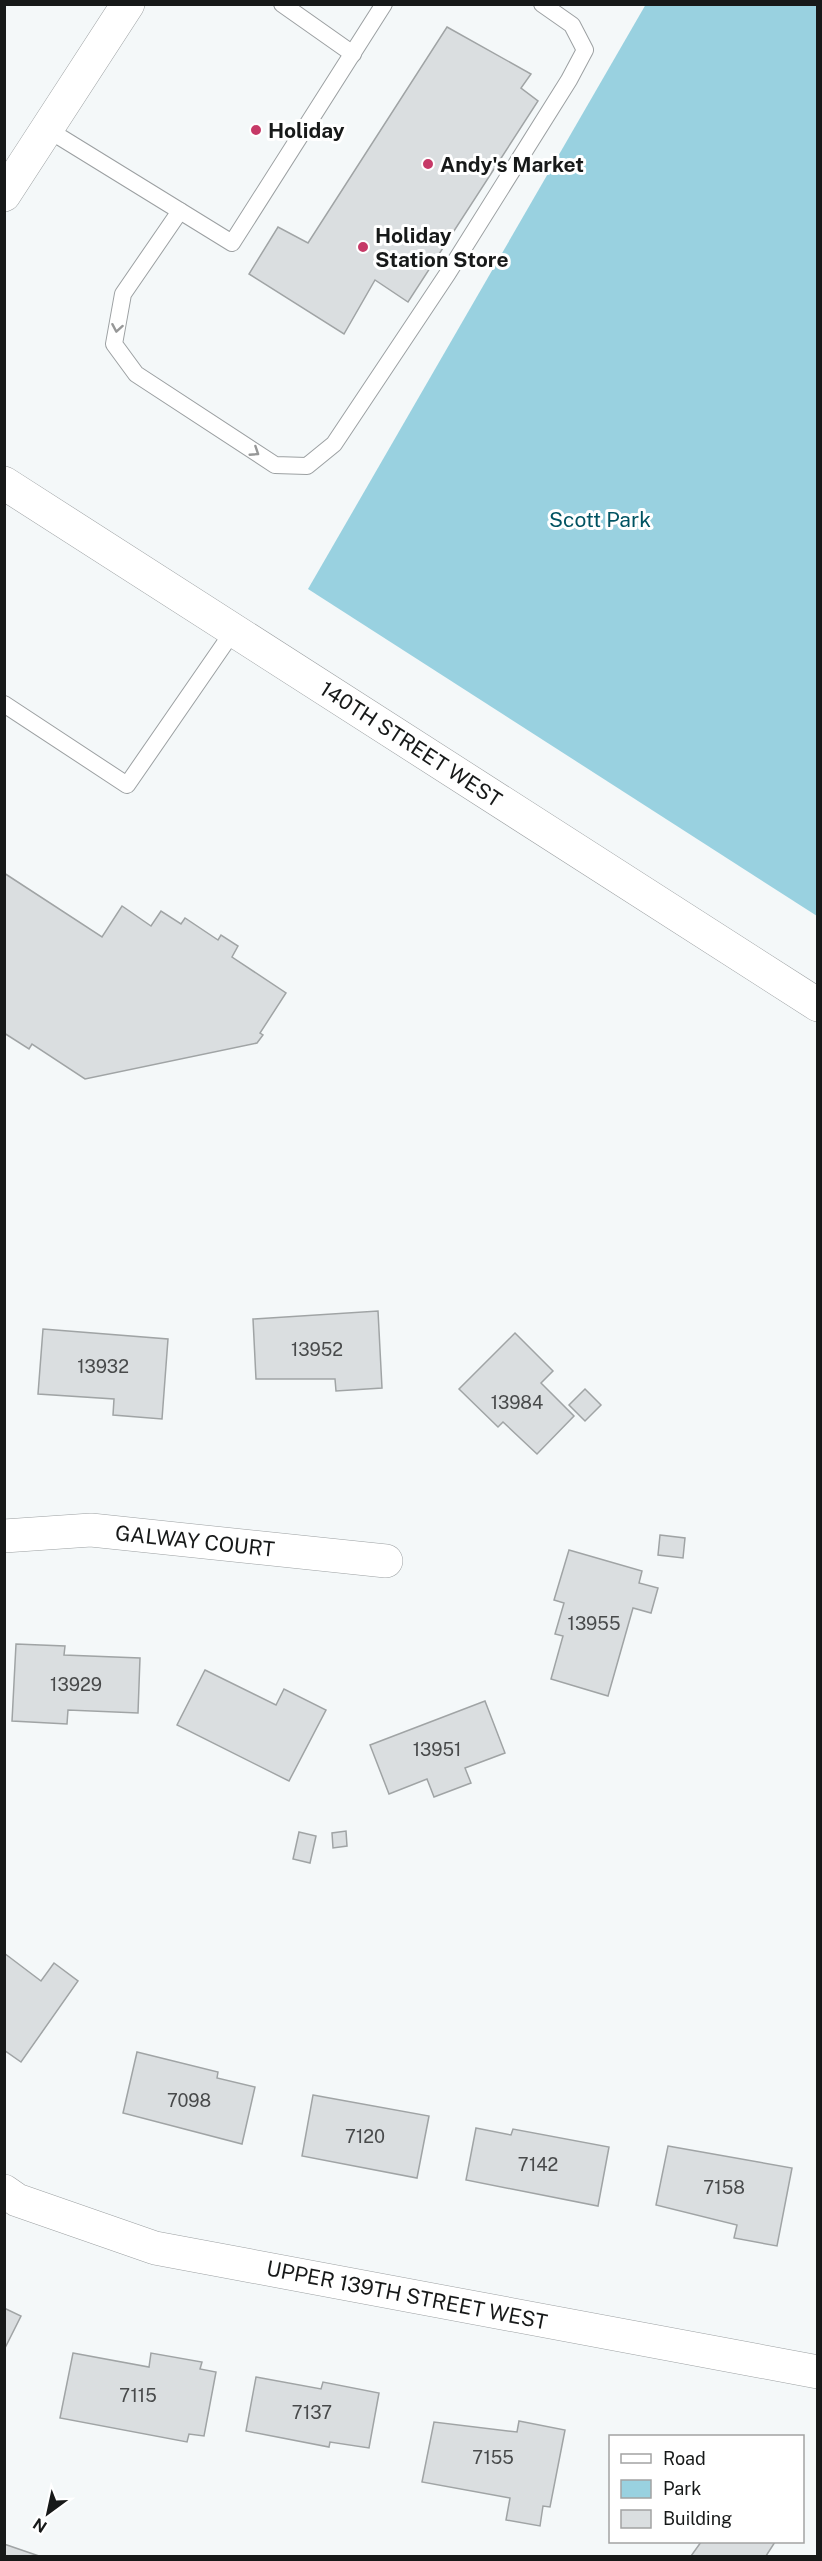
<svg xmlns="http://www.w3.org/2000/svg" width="822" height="2561" font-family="'Public Sans',sans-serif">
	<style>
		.green { fill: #99d1e0 }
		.building { fill: #dadee0; stroke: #a0a4a5; stroke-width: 1.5 }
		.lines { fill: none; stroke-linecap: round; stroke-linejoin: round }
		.service-casing { stroke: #9ca0a2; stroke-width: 18 }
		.minor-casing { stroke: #9ca0a2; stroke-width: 34 }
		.tertiary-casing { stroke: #9ca0a2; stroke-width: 34 }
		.service { stroke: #fff; stroke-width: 16 }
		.minor { stroke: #fff; stroke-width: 33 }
		.tertiary { stroke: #fff; stroke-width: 33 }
		.oneway { stroke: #979898 }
		.poi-dot { fill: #c63967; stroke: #fff; stroke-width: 2 }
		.labels { text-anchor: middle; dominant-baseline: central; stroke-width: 6; stroke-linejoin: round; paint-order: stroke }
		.number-label { font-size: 18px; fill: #484a4b }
		.poi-label { font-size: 21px; font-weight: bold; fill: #171919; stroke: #fff; text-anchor: start }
		.park-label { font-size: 21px; fill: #005362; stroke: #fff }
		.street-label { font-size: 21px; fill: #171919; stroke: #fff }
	</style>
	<rect width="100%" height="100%" fill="#f4f8f9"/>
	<path class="green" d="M646,4l171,1v911l-509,-327z"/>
	<g class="building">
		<path d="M447,27l84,47 -10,14 17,13 -130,201 -33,-22 -31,54 -95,-60 29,-47 30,16z"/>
		<path d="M4,873l98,64 20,-31 29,20 10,-15 20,13 4,-6 33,22 3,-5 17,11 -6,11 54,36 -26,40 3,2 -6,8 -172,36 -53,-35 -3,5 -25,-16z"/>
		<path d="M378,1311l4,77 -46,3 -1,-12h-79l-3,-60z"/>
		<path d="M43,1329l125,10 -6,80 -49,-4 1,-16 -76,-5z"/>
		<path d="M515,1333l38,38 -12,12 33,33 -37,38 -34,-32 -5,5 -39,-38z"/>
		<path d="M585,1389l16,16 -16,16 -16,-16z"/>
		<path d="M660,1535l25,3 -2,20 -25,-3z"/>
		<path d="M569,1550l73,21 -3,12 19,5 -7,25 -18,-5 -25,88 -57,-17 12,-43 -8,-2 9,-31 -10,-3z"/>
		<path d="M16,1644l49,2 -1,9 76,3 -2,55 -70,-3 -1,14 -55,-3z"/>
		<path d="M205,1670l71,35 8,-16 42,21 -37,71 -112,-56z"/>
		<path d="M485,1701l20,52 -40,15 6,15 -37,14 -7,-18 -38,15 -19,-49z"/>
		<path d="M346,1831l1,15 -14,2 -1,-15z"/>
		<path d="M299,1832l17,4 -6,27 -17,-4z"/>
		<path d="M4,1953l37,28 13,-18 24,18 -57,81 -17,-12z"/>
		<path d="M137,2052l81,20 -1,6 38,9 -13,57 -119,-31z"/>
		<path d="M313,2095l116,21 -12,62 -115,-22z"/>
		<path d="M476,2128l35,7 2,-6 96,18 -11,59 -132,-26z"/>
		<path d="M668,2146l124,22 -15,78 -43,-8 3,-13 -81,-20z"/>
		<path d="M4,2308l17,8 -17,34z"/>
		<path d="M73,2353l76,14 2,-14 51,9 -2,7 16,3 -12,64 -15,-2 -2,8 -127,-24z"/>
		<path d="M256,2377l65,12 2,-7 56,11 -10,55 -39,-6 -1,5 -83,-16z"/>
		<path d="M519,2421l46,9 -15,77 -7,-1 -3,20 -34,-6 4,-22 -88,-16 12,-60 83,10z"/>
		<path d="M701,2542h74l-9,14h-75z"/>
		<path d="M4,2544l35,12h-35z"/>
	</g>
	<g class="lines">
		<defs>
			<g id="service">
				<path d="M282,4l71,50"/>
				<path d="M47,129l185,114 152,-239"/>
				<path d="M180,211l-57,83 -9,50 22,30 139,91 32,1 27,-22 114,-171 121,-193 16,-30 -13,-25 -30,-21"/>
				<path d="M4,704l123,81 107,-155"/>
			</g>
			<g id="minor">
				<path d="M4,1536l87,-6 295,31"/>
				<path d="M4,2191l13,9 138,48 663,124"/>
			</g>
			<g id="tertiary">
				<path d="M4,195l124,-191"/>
				<path d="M4,483l814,522"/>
			</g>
		</defs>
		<use href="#service" class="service-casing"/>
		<use href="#minor" class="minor-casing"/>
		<use href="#tertiary" class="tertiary-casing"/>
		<use href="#service" class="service"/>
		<use href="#minor" class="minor"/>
		<use href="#tertiary" class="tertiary"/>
	</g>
	<defs><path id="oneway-chevron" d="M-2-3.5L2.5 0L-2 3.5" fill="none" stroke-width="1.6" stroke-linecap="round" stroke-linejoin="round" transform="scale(1.5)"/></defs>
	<g class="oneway">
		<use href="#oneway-chevron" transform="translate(117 328) rotate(100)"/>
		<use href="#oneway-chevron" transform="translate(255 452) rotate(33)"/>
	</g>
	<g class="poi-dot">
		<circle cx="256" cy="130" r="6"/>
		<circle cx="428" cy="164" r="6"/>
		<circle cx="363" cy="247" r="6"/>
	</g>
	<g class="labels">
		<g class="number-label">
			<text x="317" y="1349">13952</text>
			<text x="103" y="1366">13932</text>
			<text x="517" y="1402">13984</text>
			<text x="594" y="1623">13955</text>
			<text x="76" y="1684">13929</text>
			<text x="437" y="1749">13951</text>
			<text x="189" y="2100">7098</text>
			<text x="365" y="2136">7120</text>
			<text x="538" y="2164">7142</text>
			<text x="724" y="2187">7158</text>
			<text x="138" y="2395">7115</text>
			<text x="312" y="2412">7137</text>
			<text x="493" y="2457">7155</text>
		</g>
		<g class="poi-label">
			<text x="268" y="130">Holiday</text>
			<text x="440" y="164">Andy's Market</text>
			<text x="375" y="235">Holiday<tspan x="375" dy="24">Station Store</tspan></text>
		</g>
		<g class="park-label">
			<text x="600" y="519">Scott Park</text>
		</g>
		<g class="street-label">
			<text transform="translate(411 744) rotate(33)">140TH STREET WEST</text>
			<text transform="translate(195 1541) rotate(6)">GALWAY COURT</text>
			<text transform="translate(407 2295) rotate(11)">UPPER 139TH STREET WEST</text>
		</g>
	</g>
	<rect width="822" height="2561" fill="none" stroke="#171919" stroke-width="12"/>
	<rect x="609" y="2435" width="195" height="108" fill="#ffffff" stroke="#a2a3a3" stroke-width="1.5"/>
	<rect x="621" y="2454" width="30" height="9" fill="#ffffff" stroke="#a2a3a3" stroke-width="1.5"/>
	<text x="663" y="2465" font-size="18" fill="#171919">Road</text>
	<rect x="621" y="2480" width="30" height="18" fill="#99d1e0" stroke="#a2a3a3" stroke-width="1.5"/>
	<text x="663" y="2495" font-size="18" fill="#171919">Park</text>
	<rect x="621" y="2510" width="30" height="18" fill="#dadee0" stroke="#a2a3a3" stroke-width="1.5"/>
	<text x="663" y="2525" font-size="18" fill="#171919">Building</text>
	<g transform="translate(48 2513) rotate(213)" stroke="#ffffff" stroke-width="4.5" paint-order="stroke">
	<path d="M0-4.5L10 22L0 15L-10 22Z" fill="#171919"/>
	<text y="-9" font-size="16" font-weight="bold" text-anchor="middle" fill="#171919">N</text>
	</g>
</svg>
